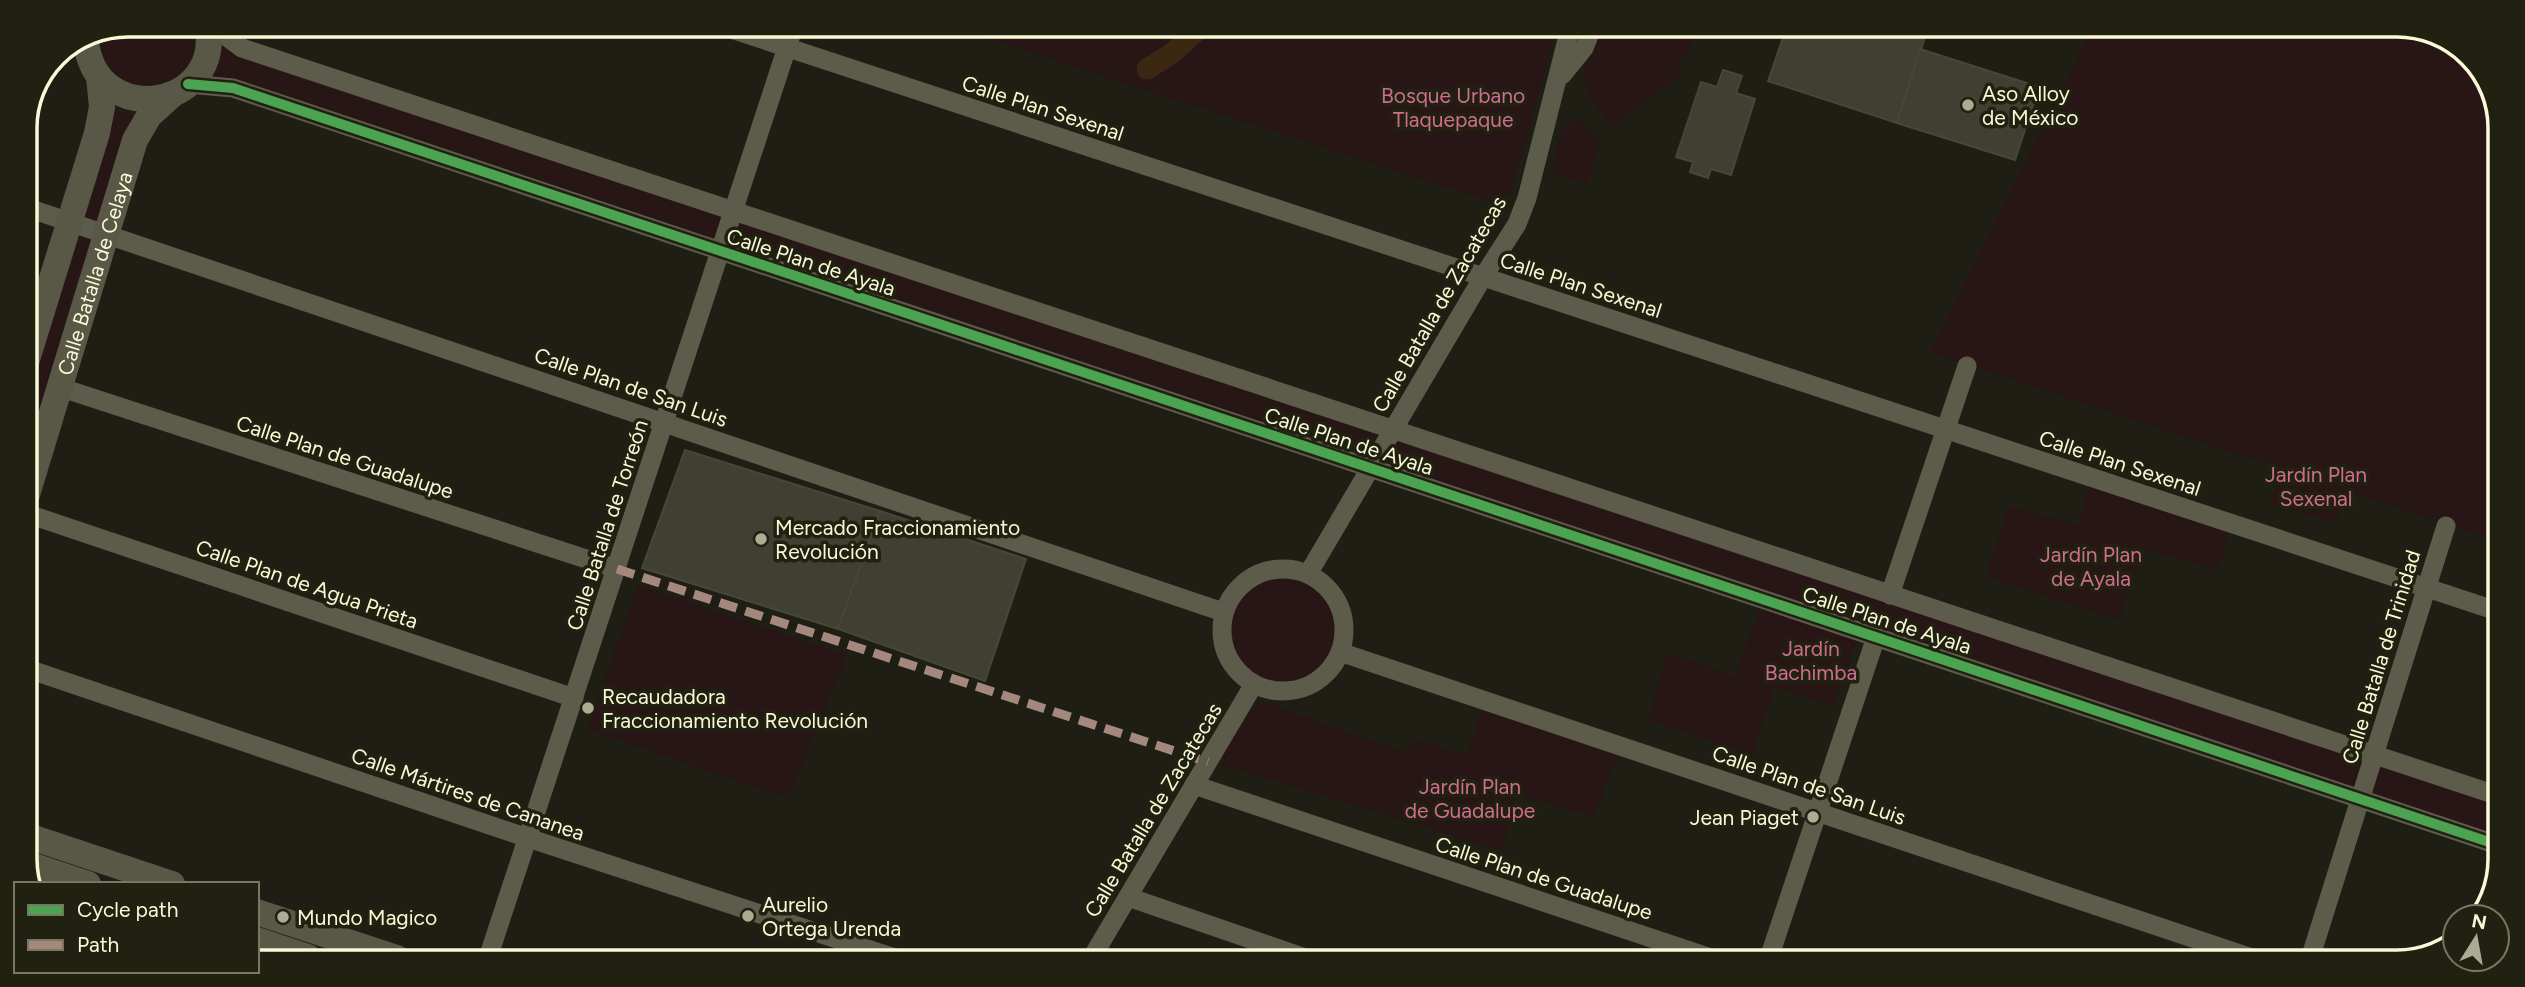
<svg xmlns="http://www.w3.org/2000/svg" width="2525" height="987" font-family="Figtree,sans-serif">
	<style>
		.green { fill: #281617 }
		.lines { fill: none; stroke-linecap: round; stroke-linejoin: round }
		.canal { stroke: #3c2712; stroke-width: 21 }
		.building { fill: #3f4032; stroke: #464737; stroke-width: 2 }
		.street { stroke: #5d5b4a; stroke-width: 19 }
		.secondary { stroke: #595745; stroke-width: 26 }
		.quiet { stroke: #a5887d; stroke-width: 9; stroke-dasharray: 18 9; stroke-linecap: butt }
		.cycleway-casing { stroke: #212111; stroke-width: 15 }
		.cycleway { stroke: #4ca352; stroke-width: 10 }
		.poi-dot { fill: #adac93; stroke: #212111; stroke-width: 2.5 }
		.labels { text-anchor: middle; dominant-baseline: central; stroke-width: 7; stroke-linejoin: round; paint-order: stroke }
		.poi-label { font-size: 21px; fill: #faf9d7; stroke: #212111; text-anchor: start }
		.park-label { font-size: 21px; fill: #d06c92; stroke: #212111 }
		.street-label { font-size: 21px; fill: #faf9d7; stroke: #212111 }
		.rim { fill: none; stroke: #faf9d7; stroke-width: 3.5 }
	</style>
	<rect width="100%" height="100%" fill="#1e1e14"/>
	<g class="green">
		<path d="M128,25h62c11,26 -2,46 -25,58 -3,2 -6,5 -9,6 -5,1 -12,-2 -17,-3 -26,-4 -39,-24 -38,-50z"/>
		<path d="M951,27l606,1 -39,140 -14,38z"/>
		<path d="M1598,28h103l-14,26 -12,9 8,11 -72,53 -25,-35 -2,-18z"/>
		<path d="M208,29l521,186 -11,30 -523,-167z"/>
		<path d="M2092,29l339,1 48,35 21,56 -3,419 -147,-48 -15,30 -66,-18 14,-35 -354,-117z"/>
		<path d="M102,107l45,13 -122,369v-123z"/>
		<path d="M1578,118l19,19 2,7 -11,40 -37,-12 11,-40z"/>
		<path d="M733,212l654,217 -17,39 -648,-222z"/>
		<path d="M1392,430l1104,365 -1,44 -139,-40 -978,-335z"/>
		<path d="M2092,478l139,46 -12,47 -76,-23 -23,72 -134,-43 23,-71 69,19z"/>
		<circle cx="1283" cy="630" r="61"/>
		<path d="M638,585l209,70 -58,144 -202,-70z"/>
		<path d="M1759,609l100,27 -26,70 -58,-19 -23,68 -105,-35 21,-67 67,23z"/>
		<path d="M1259,700l147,53 8,-14 52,16 18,-48 134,47 -24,63 -79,-23 -12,57 -287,-88z"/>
	</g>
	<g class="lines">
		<path class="canal" d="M1147,69l24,-15 30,-27"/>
	</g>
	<g class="building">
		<path d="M1786,29h124l16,5 -29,89 -129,-42z"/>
		<path d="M1920,49l119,38 -24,73 -118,-37z"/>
		<path d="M1723,70l19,6 -6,17 19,6 -24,76 -20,-6 -3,9 -18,-6 3,-10 -17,-5 25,-75 16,5z"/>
		<path d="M685,450l195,61 -42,118 -196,-61z"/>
		<path d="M880,511l146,48 -41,122 -147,-52z"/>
	</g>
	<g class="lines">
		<g class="street">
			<path d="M211,25l31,23 2254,747"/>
			<path d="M722,26l1775,585"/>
			<path d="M1562,75l22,-27 8,-20"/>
			<path d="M188,84l45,4 2262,756"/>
			<path d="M25,207l1198,405"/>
			<path d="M59,387l558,182"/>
			<path d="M25,513l549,185"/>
			<circle cx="1283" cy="630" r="61"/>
			<path d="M1308,574l175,-297 34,-53 10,-26 43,-170"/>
			<path d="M1890,595l77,-229"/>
			<path d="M1340,652l924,310"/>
			<path d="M25,668l503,170 370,121"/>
			<path d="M1194,785l526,176"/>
			<path d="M1128,897l183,63"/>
			<path d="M488,958l306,-932"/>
			<path d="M1091,959l163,-275"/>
			<path d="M1768,961l108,-324"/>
			<path d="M2309,962l137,-436"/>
		</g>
		<g class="secondary">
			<path d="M86,42c11,89 139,66 121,-17"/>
			<path d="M25,366l72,-233 5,-26 -3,-30"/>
			<path id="s1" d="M25,501l110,-361 14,-24 22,-20"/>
			<path d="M25,835l147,49"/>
			<path d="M25,863l63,21"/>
			<path d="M257,912l140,46"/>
			<path d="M257,940l51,17"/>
		</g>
		<path class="quiet" d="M617,569l591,193"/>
		<defs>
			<path id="cycleway" d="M188,84l45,4 2262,756"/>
		</defs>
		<use href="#cycleway" class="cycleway-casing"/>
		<use href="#cycleway" class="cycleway"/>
	</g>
	<g class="poi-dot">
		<circle cx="1968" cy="105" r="7"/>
		<circle cx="761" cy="539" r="7"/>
		<circle cx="588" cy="708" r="7"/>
		<circle cx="1813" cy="817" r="7"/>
		<circle cx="748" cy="916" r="7"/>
		<circle cx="283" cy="917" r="7"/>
	</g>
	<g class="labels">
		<g class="poi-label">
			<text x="1982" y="93">Aso Alloy<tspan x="1982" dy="24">de México</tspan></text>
			<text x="775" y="527">Mercado Fraccionamiento<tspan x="775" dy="24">Revolución</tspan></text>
			<text x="602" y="696">Recaudadora<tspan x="602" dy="24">Fraccionamiento Revolución</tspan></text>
			<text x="1799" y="817" text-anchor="end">Jean Piaget</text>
			<text x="762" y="904">Aurelio<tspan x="762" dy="24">Ortega Urenda</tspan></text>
			<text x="297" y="917">Mundo Magico</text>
		</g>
		<g class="park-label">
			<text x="1453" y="95">Bosque Urbano<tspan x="1453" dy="24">Tlaquepaque</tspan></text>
			<text x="2316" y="474">Jardín Plan<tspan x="2316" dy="24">Sexenal</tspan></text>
			<text x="2091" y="554">Jardín Plan<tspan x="2091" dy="24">de Ayala</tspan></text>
			<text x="1811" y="648">Jardín<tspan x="1811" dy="24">Bachimba</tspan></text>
			<text x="1470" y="786">Jardín Plan<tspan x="1470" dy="24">de Guadalupe</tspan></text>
		</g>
		<g class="street-label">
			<text transform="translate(1043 108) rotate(18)">Calle Plan Sexenal</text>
			<text transform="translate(811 262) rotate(18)">Calle Plan de Ayala</text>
			<text stroke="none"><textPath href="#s1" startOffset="238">Calle Batalla de Celaya</textPath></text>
			<text transform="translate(1581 285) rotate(18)">Calle Plan Sexenal</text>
			<text transform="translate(1439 304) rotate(-60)">Calle Batalla de Zacatecas</text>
			<text transform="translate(631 387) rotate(19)">Calle Plan de San Luis</text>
			<text transform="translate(1349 441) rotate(18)">Calle Plan de Ayala</text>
			<text transform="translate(345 457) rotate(18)">Calle Plan de Guadalupe</text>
			<text transform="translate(2120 463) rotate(18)">Calle Plan Sexenal</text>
			<text transform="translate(607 525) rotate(-72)">Calle Batalla de Torreón</text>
			<text transform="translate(307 584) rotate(19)">Calle Plan de Agua Prieta</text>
			<text transform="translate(1887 620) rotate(18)">Calle Plan de Ayala</text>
			<text transform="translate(2381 657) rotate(-73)">Calle Batalla de Trinidad</text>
			<text transform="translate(1809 785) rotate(19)">Calle Plan de San Luis</text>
			<text transform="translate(468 794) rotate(19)">Calle Mártires de Cananea</text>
			<text transform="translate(1153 810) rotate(-59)">Calle Batalla de Zacatecas</text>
			<text transform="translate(1544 878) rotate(18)">Calle Plan de Guadalupe</text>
		</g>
	</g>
	<path d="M0 0H2525V987H0ZM128 37H2397A91 91 0 0 1 2488 128V859A91 91 0 0 1 2397 950H128A91 91 0 0 1 37 859V128A91 91 0 0 1 128 37Z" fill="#212111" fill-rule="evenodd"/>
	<path class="rim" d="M128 37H2397A91 91 0 0 1 2488 128V859A91 91 0 0 1 2397 950H128A91 91 0 0 1 37 859V128A91 91 0 0 1 128 37Z"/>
	<rect x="14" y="882" width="245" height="91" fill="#212111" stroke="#787760" stroke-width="2"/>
	<rect x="28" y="905" width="35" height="10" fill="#4ca352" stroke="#787760" stroke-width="2"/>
	<text x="77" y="917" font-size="21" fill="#faf9d7">Cycle path</text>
	<rect x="28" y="940" width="35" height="10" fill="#a5887d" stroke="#787760" stroke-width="2"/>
	<text x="77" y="952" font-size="21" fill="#faf9d7">Path</text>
	<g transform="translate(2476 938) rotate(11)"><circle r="33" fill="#212111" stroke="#787760" stroke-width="2"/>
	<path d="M0-5L12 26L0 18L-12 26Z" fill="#adac93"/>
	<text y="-10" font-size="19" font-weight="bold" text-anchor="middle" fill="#faf9d7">N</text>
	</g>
</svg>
